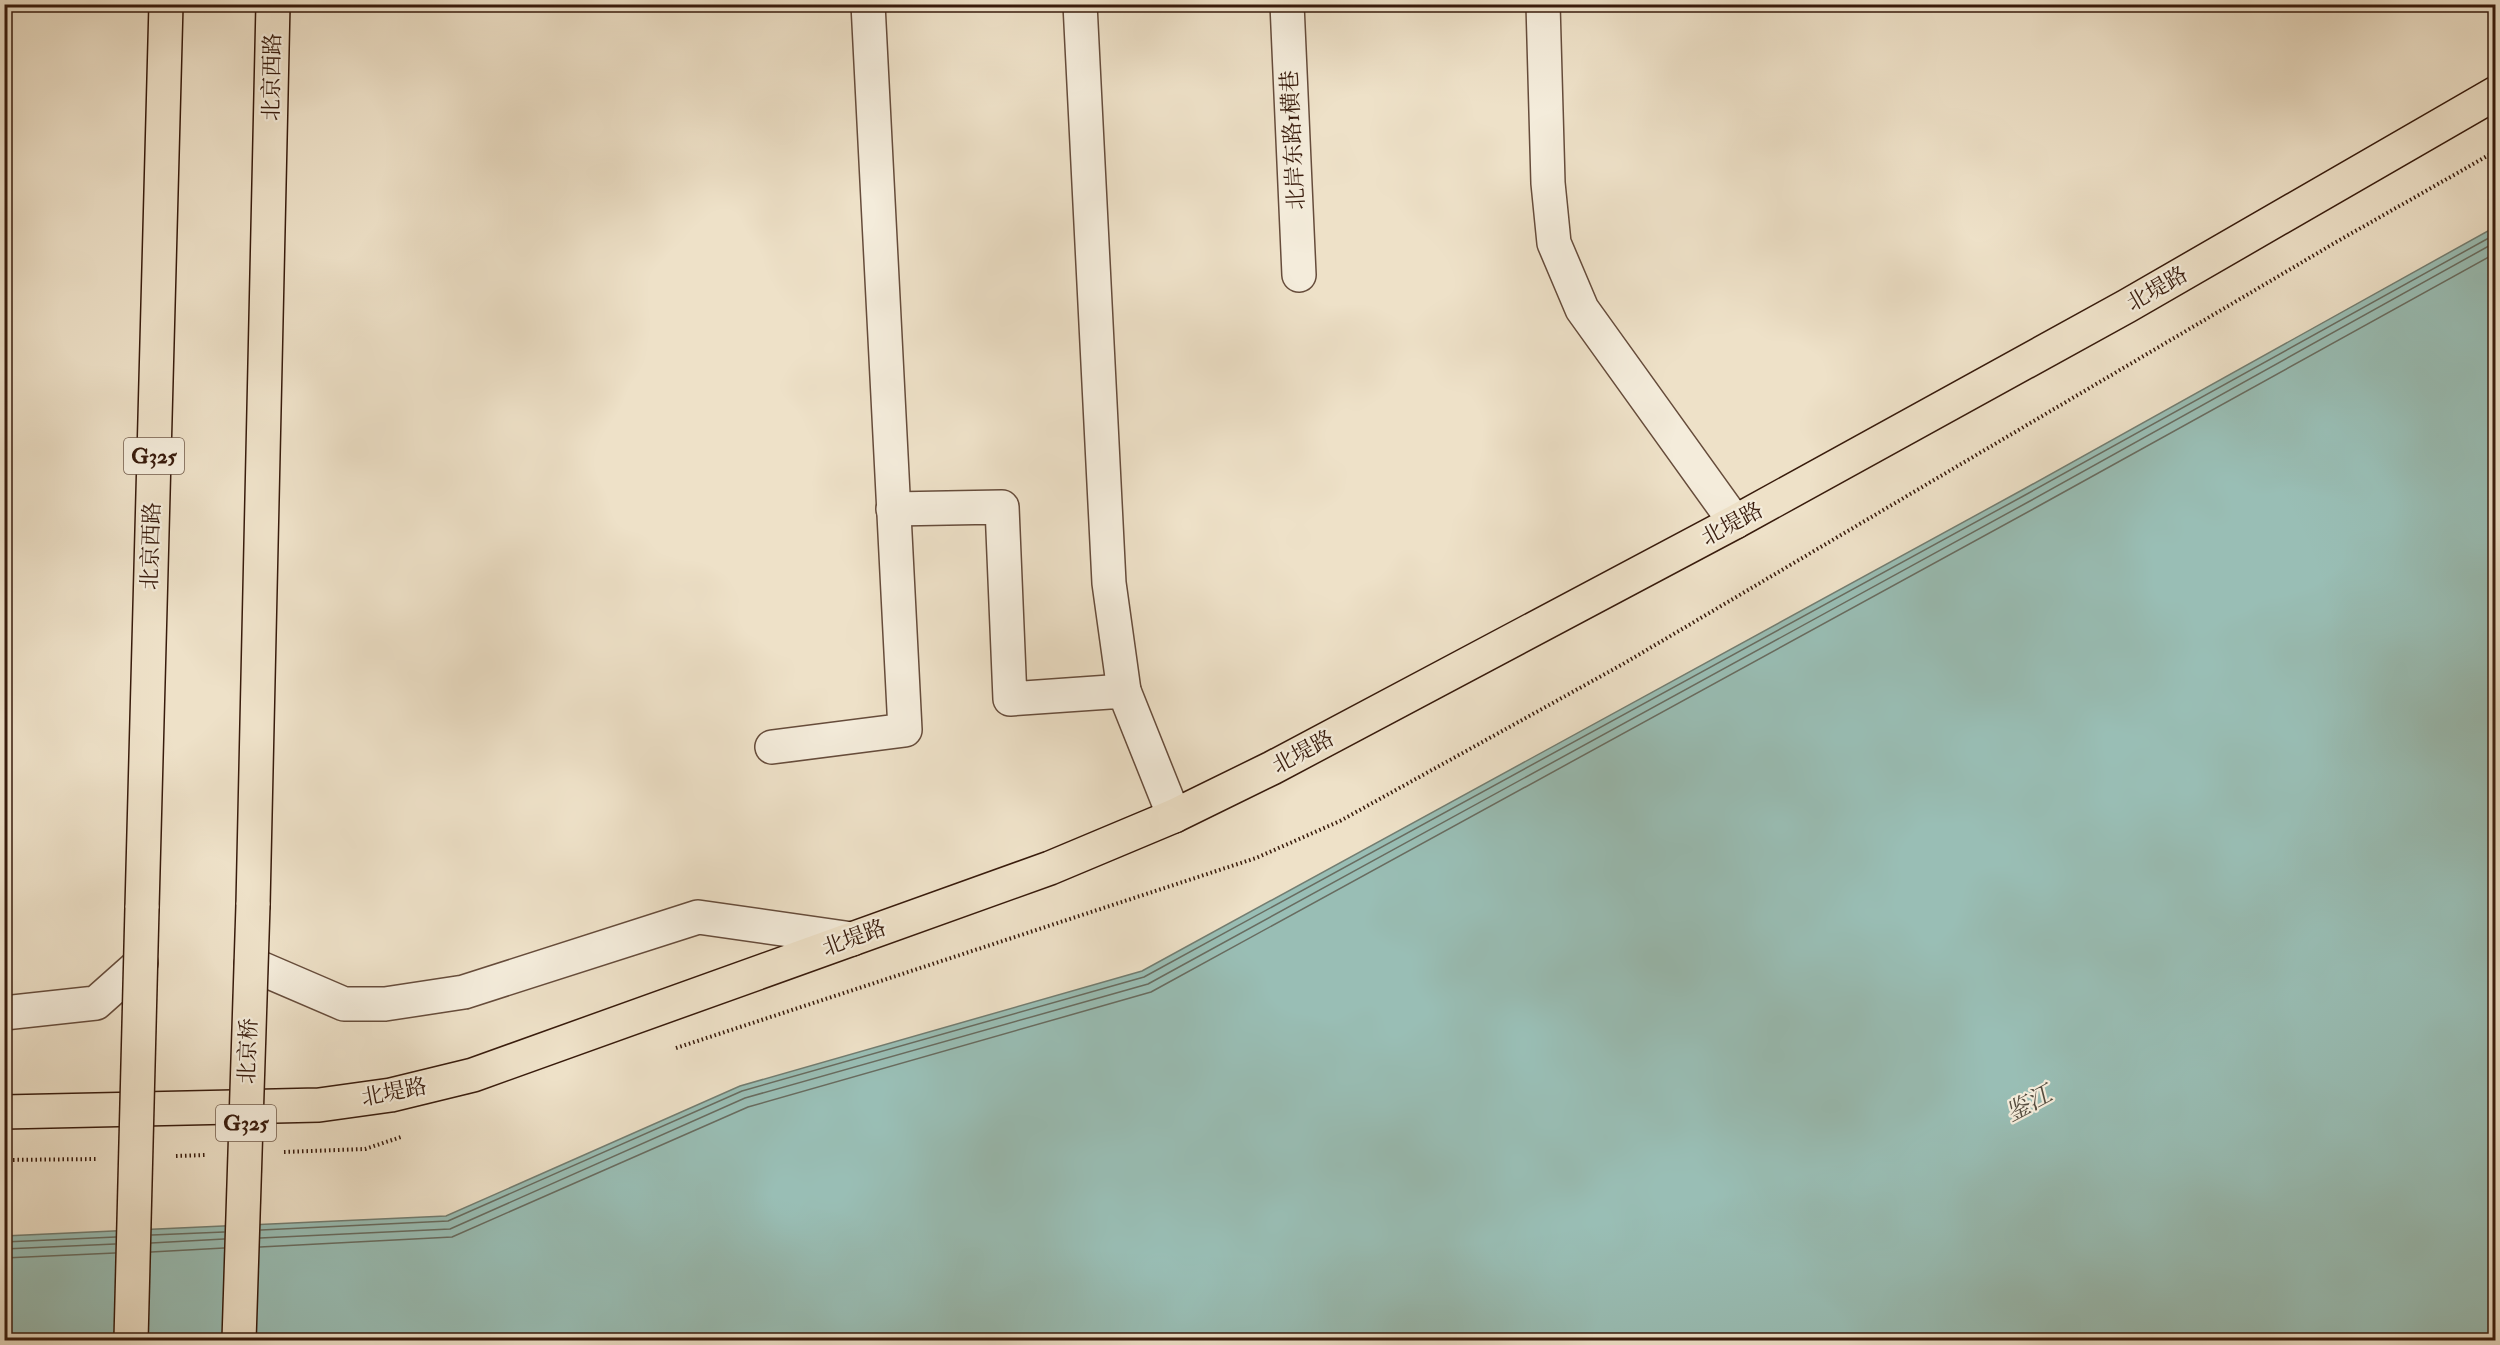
<svg xmlns="http://www.w3.org/2000/svg" width="2500" height="1345" font-family="'IM FELL Double Pica','Noto Serif SC',serif">
	<style>
		.water { fill: #99beb5; stroke: #727d71; stroke-width: 1.5 }
		.lines { fill: none; stroke-linecap: round; stroke-linejoin: round }
		.shore { stroke: #686c60; stroke-width: 1.5 }
		.minor-casing { stroke: #664c3b; stroke-width: 36 }
		.major-casing { stroke: #381b0c; stroke-width: 36 }
		.highway-casing { stroke: #381b0c; stroke-width: 36 }
		.path { stroke: #381b0c; stroke-width: 4; stroke-dasharray: 1.5 3; stroke-linecap: butt }
		.minor { stroke: #f4ecdb; stroke-width: 33 }
		.major { stroke: #eee1c8; stroke-width: 33 }
		.highway { stroke: #eee1c8; stroke-width: 33 }
		.highway-bridge-casing { stroke: #381b0c; stroke-width: 36; stroke-linecap: butt }
		.highway-bridge { stroke: #eee1c8; stroke-width: 33 }
		.labels { text-anchor: middle; dominant-baseline: central; stroke-width: 4.5; stroke-linejoin: round; paint-order: stroke }
		.shield { fill: #f4ecdb; stroke: #705a4a; stroke-width: 1.5 }
		.shield-label { font-size: 21px; font-weight: bold; fill: #381b0c }
		.street-label { font-size: 22px; fill: #381b0c; stroke: #f4ecdb }
		.water-label { font-size: 24px; font-style: italic; fill: #554c3f; stroke: #f4ecdb }
	</style>
	<rect width="100%" height="100%" fill="#eee1c8"/>
	<filter id="stains"><feTurbulence type="fractalNoise" baseFrequency=".00333" numOctaves="4"/><feColorMatrix values="0 0 0 0 .2 0 0 0 0 .09 0 0 0 0 .02 0 0 0 .5 -.17"/></filter>
	<radialGradient id="worn" r=".72"><stop offset=".6" stop-color="#630" stop-opacity="0"/><stop offset="1" stop-color="#630" stop-opacity=".3"/></radialGradient>
	<path class="water" d="M2495,227v1113h-2490l-1,-104 442,-20 294,-130 402,-115 882,-482z"/>
	<g class="lines">
		<g class="shore">
			<path d="M261,1230l187,-9 294,-130 402,-114 883,-483 469,-260"/>
			<path d="M152,1235l72,-3"/>
			<path d="M260,1238l190,-9 295,-131 403,-114 882,-483 466,-259"/>
			<path d="M4,1242l112,-5"/>
			<path d="M151,1243l73,-4"/>
			<path d="M260,1247l192,-10 296,-130 403,-115 884,-484 461,-255"/>
			<path d="M4,1249l111,-5"/>
			<path d="M151,1252l73,-4"/>
			<path d="M4,1258l111,-5"/>
		</g>
		<defs>
			<g id="minor">
				<path d="M1080,4l29,579 15,108"/>
				<path d="M1287,4l12,271"/>
				<path d="M1543,4l5,179 6,60 28,66 153,213"/>
				<path d="M893,509l109,-2 8,192 114,-8 50,125"/>
				<path d="M772,747l133,-17 -37,-726"/>
				<path d="M251,964l93,40h41l79,-12 234,-75 154,22"/>
				<path d="M4,1013l92,-10 45,-40"/>
			</g>
			<path id="major" d="M4,1112l315,-7 72,-10 82,-20 577,-207 124,-52 98,-48 463,-246 392,-216 369,-213"/>
			<g id="highway">
				<path d="M253,905l20,-901"/>
				<path d="M142,908l24,-904"/>
			</g>
		</defs>
		<use href="#minor" class="minor-casing"/>
		<use href="#major" class="major-casing"/>
		<use href="#highway" class="highway-casing"/>
		<g class="path">
			<path d="M676,1048l580,-190 84,-37 283,-157 715,-423 158,-90"/>
			<path d="M284,1152l81,-3 36,-12"/>
			<path d="M176,1156l29,-1"/>
			<path d="M4,1160l93,-1"/>
		</g>
		<use href="#minor" class="minor"/>
		<use href="#major" class="major"/>
		<use href="#highway" class="highway"/>
		<defs>
			<g id="highway-bridge">
				<path d="M131,1340l11,-432"/>
				<path d="M239,1340l14,-435"/>
			</g>
		</defs>
		<use href="#highway-bridge" class="highway-bridge-casing"/>
		<use href="#highway-bridge" class="highway-bridge"/>
	</g>
	<g class="labels">
		<g class="shield">
			<rect x="124" y="438" width="60" height="36" rx="4.5"/>
			<rect x="216" y="1105" width="60" height="36" rx="4.5"/>
		</g>
		<g class="shield-label">
			<text x="154" y="456">G325</text>
			<text x="246" y="1123">G325</text>
		</g>
		<g class="street-label">
			<text transform="translate(272 77) rotate(-89)">北京西路</text>
			<text transform="translate(1293 140) rotate(-93)">北岸东路1横巷</text>
			<text transform="translate(2157 289) rotate(-30)">北堤路</text>
			<text transform="translate(1732 524) rotate(-28)">北堤路</text>
			<text transform="translate(151 546) rotate(-88)">北京西路</text>
			<text transform="translate(1303 752) rotate(-28)">北堤路</text>
			<text transform="translate(854 938) rotate(-20)">北堤路</text>
			<text transform="translate(248 1051) rotate(-88)">北京桥</text>
			<text transform="translate(394 1092) rotate(-11)">北堤路</text>
		</g>
		<g class="water-label">
			<text transform="translate(2029 1104) rotate(-28)">鉴江</text>
		</g>
	</g>
	<rect width="2500" height="1345" fill="none" stroke="#eee1c8" stroke-width="24"/>
	<rect x="6" y="6" width="2488" height="1333" fill="none" stroke="#381b0c" stroke-width="3"/>
	<rect x="12" y="12" width="2476" height="1321" fill="none" stroke="#381b0c" stroke-width="1.5"/>
	<rect width="100%" height="100%" filter="url(#stains)"/>
	<rect width="100%" height="100%" fill="url(#worn)"/>
</svg>
